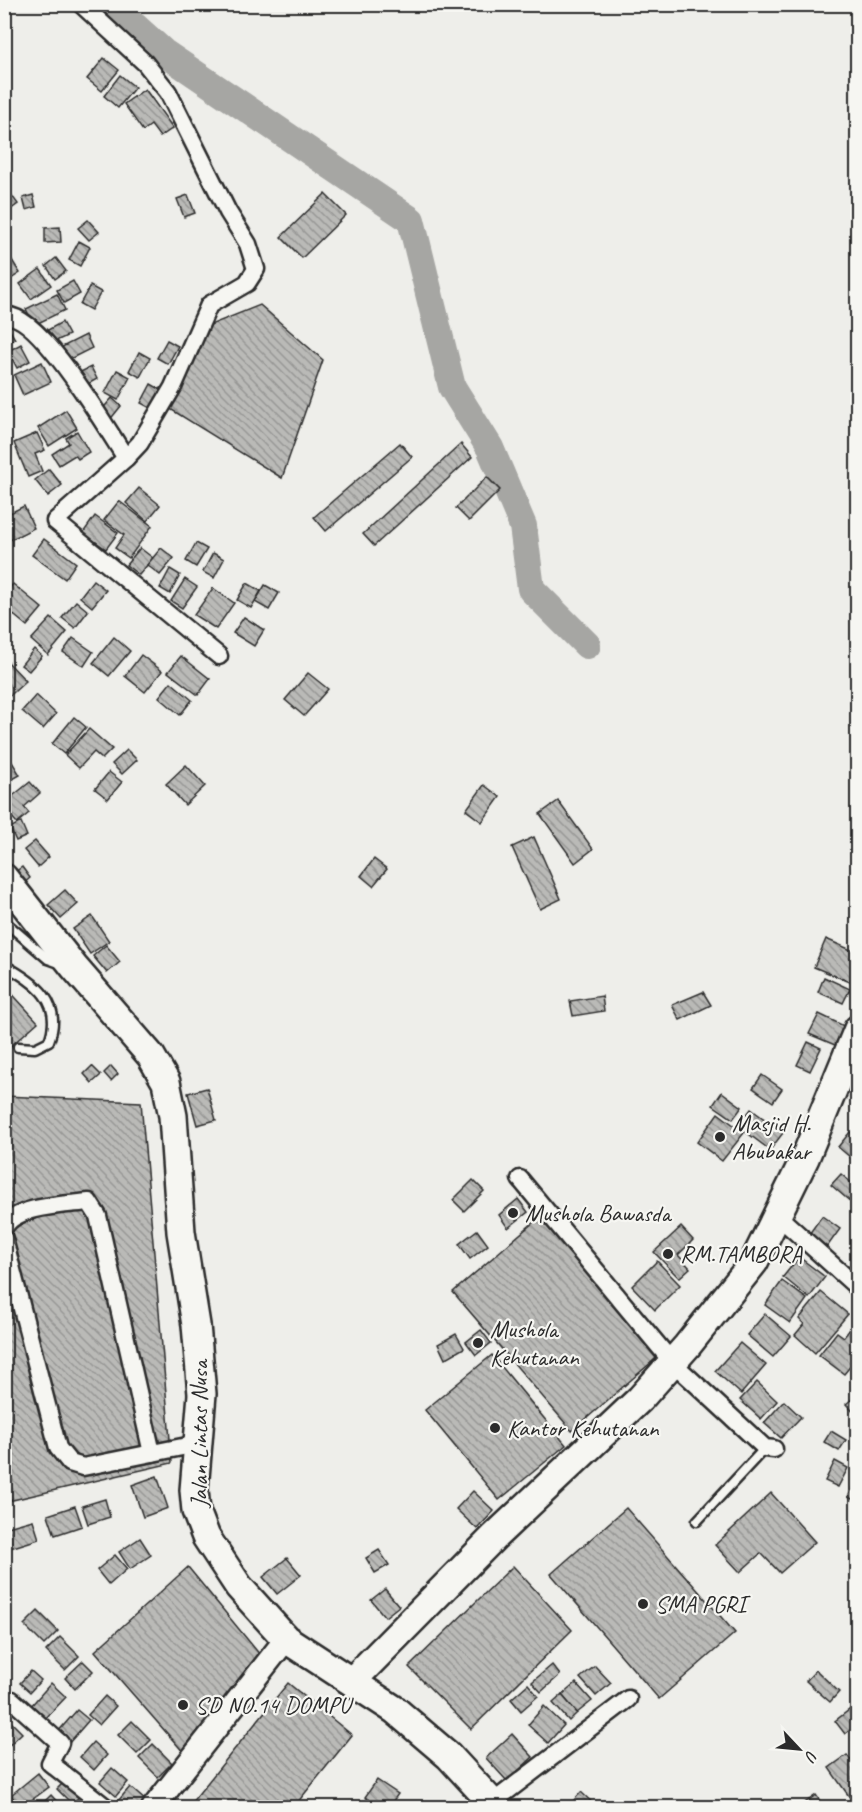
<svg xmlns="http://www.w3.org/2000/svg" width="862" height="1812" font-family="Caveat,sans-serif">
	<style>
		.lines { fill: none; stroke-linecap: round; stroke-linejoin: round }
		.river { stroke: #a6a6a3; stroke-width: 28 }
		.building { fill: url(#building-back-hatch); stroke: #2b2b2b; stroke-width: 1.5 }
		.service-casing { stroke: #2b2b2b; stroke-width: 13 }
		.minor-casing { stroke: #2b2b2b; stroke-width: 21 }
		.secondary-casing { stroke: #2b2b2b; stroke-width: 27 }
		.trunk-casing { stroke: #2b2b2b; stroke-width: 32 }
		.service { stroke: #f6f6f2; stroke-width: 8 }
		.minor { stroke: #f6f6f2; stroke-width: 16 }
		.secondary { stroke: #f6f6f2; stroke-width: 22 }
		.trunk { stroke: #f6f6f2; stroke-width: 27 }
		.poi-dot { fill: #2b2b2b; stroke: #f6f6f2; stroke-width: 2 }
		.labels { text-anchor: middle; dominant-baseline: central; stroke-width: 4.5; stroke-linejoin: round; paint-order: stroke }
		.poi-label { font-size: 24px; fill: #2b2b2b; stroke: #f6f6f2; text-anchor: start }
		.street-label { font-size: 24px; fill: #2b2b2b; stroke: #f6f6f2 }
	</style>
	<defs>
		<pattern id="building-back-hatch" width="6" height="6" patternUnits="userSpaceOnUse" patternTransform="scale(1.5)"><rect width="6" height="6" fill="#babab7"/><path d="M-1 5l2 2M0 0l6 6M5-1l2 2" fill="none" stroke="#979795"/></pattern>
	</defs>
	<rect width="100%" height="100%" fill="#eeeeea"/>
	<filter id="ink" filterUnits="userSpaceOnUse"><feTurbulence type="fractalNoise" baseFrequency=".0167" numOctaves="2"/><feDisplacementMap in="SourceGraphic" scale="12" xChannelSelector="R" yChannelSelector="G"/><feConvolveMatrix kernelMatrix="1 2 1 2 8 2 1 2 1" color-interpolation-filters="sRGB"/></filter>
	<g filter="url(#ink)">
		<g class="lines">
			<path class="river" d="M110,4l53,48 248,168 41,167 38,61 33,78 8,63 56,56"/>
		</g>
		<g class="building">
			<path d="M104,58l15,12 -17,21 -15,-12z"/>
			<path d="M120,75l15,12 -17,21 -14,-12z"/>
			<path d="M145,89l28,39 -13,9 -9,-12 -8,6 -19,-27z"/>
			<path d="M7,189l11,15 -8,6 -6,-8v-11z"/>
			<path d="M325,194l21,21 -44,43 -21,-21z"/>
			<path d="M33,195l3,12 -10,3 -3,-12z"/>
			<path d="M188,195l7,18 -11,4 -7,-18z"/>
			<path d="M88,220l11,12 -10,8 -11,-12z"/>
			<path d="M60,227l1,15 -16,1v-15z"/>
			<path d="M79,241l11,6 -10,19 -11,-6z"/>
			<path d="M10,257l10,16 -15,10 -1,-22z"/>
			<path d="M56,258l10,13 -11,8 -9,-13z"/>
			<path d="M40,269l11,16 -20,14 -11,-15z"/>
			<path d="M73,281l7,13 -16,9 -7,-13z"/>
			<path d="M90,286l11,6 -10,18 -11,-6z"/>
			<path d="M57,294l8,16 -31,15 -8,-16z"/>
			<path d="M260,305l63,55 -41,118 -115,-71 33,-78z"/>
			<path d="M62,322l7,13 -17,8 -6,-12z"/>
			<path d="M8,327l7,12 -11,6v-16z"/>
			<path d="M86,335l6,13 -24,12 -6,-13z"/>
			<path d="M167,340l11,6 -10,18 -11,-6z"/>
			<path d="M21,344l9,17 -13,7 -9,-17z"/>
			<path d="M139,352l11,6 -10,19 -11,-6z"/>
			<path d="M42,362l9,20 -28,13 -9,-20z"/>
			<path d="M91,367l6,12 -16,9 -7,-13z"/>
			<path d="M117,370l13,7 -12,23 -13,-7z"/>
			<path d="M151,384l14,8 -9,19 -15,-8z"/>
			<path d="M112,398l9,8 -12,15 -10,-8z"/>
			<path d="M66,410l11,18 -28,18 -11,-18z"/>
			<path d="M77,431l12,21 -11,7 -3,-4 -16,10 -7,-11 17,-11 -3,-5z"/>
			<path d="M37,433l8,17 -10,4 7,17 -14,6 -14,-34z"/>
			<path d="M400,443l12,14 -86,74 -12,-14z"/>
			<path d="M461,444l11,13 -98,89 -11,-12z"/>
			<path d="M49,469l13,16 -14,11 -13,-16z"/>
			<path d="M487,477l13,13 -31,31 -13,-13z"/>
			<path d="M139,488l21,17 -13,16 -21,-18z"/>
			<path d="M119,501l33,25 -23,32 -14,-10 9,-13 -20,-15z"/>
			<path d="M24,506l10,22 -30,15v-27z"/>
			<path d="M95,516l23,17 -12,16 -23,-16z"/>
			<path d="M44,539l32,24 -11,16 -33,-24z"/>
			<path d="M196,543l11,6 -11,18 -10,-6z"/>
			<path d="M140,548l13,10 -14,17 -13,-10z"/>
			<path d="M161,548l13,10 -14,17 -13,-10z"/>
			<path d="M213,553l11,6 -10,19 -11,-6z"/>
			<path d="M170,569l10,6 -10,19 -10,-6z"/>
			<path d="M185,579l12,8 -15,21 -11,-7z"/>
			<path d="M93,580l13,10 -14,17 -12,-10z"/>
			<path d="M247,583l14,8 -10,17 -14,-8z"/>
			<path d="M13,584l29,24 -15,18 -23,-19v-13z"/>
			<path d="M265,585l14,8 -10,17 -14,-8z"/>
			<path d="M213,588l21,15 -18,26 -22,-14z"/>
			<path d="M76,601l12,10 -13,17 -13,-10z"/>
			<path d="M244,617l20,13 -10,16 -21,-13z"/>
			<path d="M51,618l16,14 -19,23 -17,-15z"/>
			<path d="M114,637l16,14 -21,25 -16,-13z"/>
			<path d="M73,638l20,14 -9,14 -21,-14z"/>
			<path d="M34,649l8,7 -13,15 -8,-6z"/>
			<path d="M141,655l21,16 -17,21 -20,-16z"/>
			<path d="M181,656l29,23 -12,16 -30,-23z"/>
			<path d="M5,659l21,22 -22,20v-41z"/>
			<path d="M308,673l20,16 -24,27 -19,-16z"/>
			<path d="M171,682l21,18 -12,15 -21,-18z"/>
			<path d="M36,695l20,19 -13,15 -21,-18z"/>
			<path d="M74,717l12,10 -22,27 -12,-10z"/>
			<path d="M89,729l23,20 -10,10 -8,-7 -15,16 -14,-13z"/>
			<path d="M127,750l10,10 -15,14 -10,-10z"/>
			<path d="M12,762l8,13 -16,9v-18z"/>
			<path d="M186,765l19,21 -20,19 -19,-21z"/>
			<path d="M109,772l13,10 -14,17 -13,-10z"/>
			<path d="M30,782l10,11 -16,14 5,6 -12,10 -13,-15v-5z"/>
			<path d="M484,785l16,12 -18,25 -16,-12z"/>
			<path d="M558,801l35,48 -18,14 -35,-49z"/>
			<path d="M21,822l6,14 -11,5 -6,-13z"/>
			<path d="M534,837l27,62 -21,10 -28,-62z"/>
			<path d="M35,841l14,16 -11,10 -14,-17z"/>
			<path d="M374,859l13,10 -14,17 -12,-10z"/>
			<path d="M22,867l8,11 -9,8 -9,-12z"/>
			<path d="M65,890l13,14 -17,15 -13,-14z"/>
			<path d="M92,916l17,25 -19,13 -17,-25z"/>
			<path d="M826,939l32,14v12l-8,17 -36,-15z"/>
			<path d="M106,945l14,17 -13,11 -14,-17z"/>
			<path d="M824,977l26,12 -7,14 -25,-11z"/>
			<path d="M4,985l34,37 -34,30z"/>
			<path d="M703,992l8,13 -31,15 -8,-15z"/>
			<path d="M602,996l2,15 -31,5 -3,-15z"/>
			<path d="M819,1014l25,12 -9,19 -26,-11z"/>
			<path d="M808,1042l13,6 -11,23 -13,-6z"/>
			<path d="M92,1066l9,9 -9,8 -8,-9z"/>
			<path d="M111,1066l7,8 -7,7 -7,-8z"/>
			<path d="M762,1075l20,14 -9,13 -20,-14z"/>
			<path d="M207,1088l9,32 -19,5 -9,-32z"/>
			<path d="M722,1092l20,15 -9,12 -20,-14z"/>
			<path d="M4,1096l137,6 31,361 -168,39z"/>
			<path d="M751,1109l32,24 -13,17 -32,-24z"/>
			<path d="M718,1113l26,20 -22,28 -25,-19z"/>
			<path d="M850,1132l8,6 -1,25 -19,-16z"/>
			<path d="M841,1174l17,14v10l-5,6 -22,-19z"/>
			<path d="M473,1180l11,11 -20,20 -11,-11z"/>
			<path d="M518,1199l10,13 -20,16 -9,-13z"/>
			<path d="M542,1215l119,139 -89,77 -119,-139z"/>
			<path d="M822,1216l18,13 -13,18 -18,-13z"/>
			<path d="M681,1227l12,13 -15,15 12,13 -11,10 -25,-26z"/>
			<path d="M477,1230l11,15 -18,14 -11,-15z"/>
			<path d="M799,1257l26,20 -16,21 -26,-21z"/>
			<path d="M657,1261l23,24 -25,25 -23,-24z"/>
			<path d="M782,1281l25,18 -17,24 -25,-18z"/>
			<path d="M821,1292l27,22 -33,39 -20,-18 9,-11 -5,-5z"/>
			<path d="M765,1314l26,22 -18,21 -26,-22z"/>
			<path d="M850,1329l8,6v22l-14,17 -25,-19 18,-23 7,5z"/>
			<path d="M481,1330l10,13 -15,12 -10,-13z"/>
			<path d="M456,1334l8,14 -19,11 -7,-15z"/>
			<path d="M740,1343l26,22 -25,29 -26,-23z"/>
			<path d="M492,1355l74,90 -67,55 -74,-90z"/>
			<path d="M757,1382l20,19 -16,18 -21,-19z"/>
			<path d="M858,1394v23l-12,-13z"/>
			<path d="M784,1401l17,16 -20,21 -17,-15z"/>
			<path d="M831,1431l15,9 -7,11 -15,-9z"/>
			<path d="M835,1461l13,7 -10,19 -13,-6z"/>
			<path d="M157,1476l11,32 -25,9 -11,-32z"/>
			<path d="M857,1480l1,1v21l-10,-5z"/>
			<path d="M473,1491l21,20 -17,18 -21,-20z"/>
			<path d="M771,1493l44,49 -35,31 -19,-20 -21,19 -25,-27z"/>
			<path d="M105,1499l5,18 -22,7 -6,-18z"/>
			<path d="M75,1506l7,20 -27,9 -7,-20z"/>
			<path d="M626,1508l109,125 -76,66 -108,-125z"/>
			<path d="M33,1520l6,19 -32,10 -3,-21z"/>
			<path d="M140,1538l11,17 -21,14 -11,-17z"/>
			<path d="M379,1550l10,15 -14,8 -9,-15z"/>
			<path d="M115,1555l12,14 -18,16 -12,-15z"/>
			<path d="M287,1558l14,17 -24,19 -14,-17z"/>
			<path d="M513,1566l59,64 -101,99 -62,-62z"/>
			<path d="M188,1567l73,89 -75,99 -91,-104z"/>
			<path d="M385,1589l14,17 -14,11 -14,-17z"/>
			<path d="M38,1611l20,20 -14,14 -20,-20z"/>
			<path d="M60,1637l19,19 -14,14 -19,-19z"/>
			<path d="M83,1661l10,10 -18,18 -10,-11z"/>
			<path d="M552,1665l8,10 -19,17 -9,-10z"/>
			<path d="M595,1666l16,17 -15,13 -16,-18z"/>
			<path d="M816,1670l23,22 -9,10 -24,-21z"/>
			<path d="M31,1671l10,9 -11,12 -10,-9z"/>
			<path d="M51,1683l15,14 -22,23 -14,-13z"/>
			<path d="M288,1683l64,52 -59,73h-106z"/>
			<path d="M576,1683l16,18 -15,12 -15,-18z"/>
			<path d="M528,1684l10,12 -17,15 -10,-12z"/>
			<path d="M562,1695l15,18 -8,8 -16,-18z"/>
			<path d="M105,1696l11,10 -17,19 -11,-10z"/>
			<path d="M858,1703v21l-13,10 -10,-13z"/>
			<path d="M544,1706l20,19 -16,18 -20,-18z"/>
			<path d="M77,1710l12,10 -20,23 -12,-10z"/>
			<path d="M4,1715l18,18 -18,17z"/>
			<path d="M132,1721l19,19 -14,14 -19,-19z"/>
			<path d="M512,1734l21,23 -26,24 -21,-23z"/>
			<path d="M93,1742l14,13 -13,15 -14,-13z"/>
			<path d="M153,1744l19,19 -14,14 -19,-19z"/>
			<path d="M847,1755l11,14v30l-5,3 -24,-34z"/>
			<path d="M112,1768l16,14 -12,14 -16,-14z"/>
			<path d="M38,1773l11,14 -28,21 -10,-13z"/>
			<path d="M377,1780l21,14 -10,14h-7l-16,-11z"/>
			<path d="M65,1781l15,15 -8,8 -15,-15z"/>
			<path d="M130,1787l16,14 -6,7h-14l-8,-7z"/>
			<path d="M581,1792l17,16h-31z"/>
			<path d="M51,1795l12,13h-13l-6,-6z"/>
			<path d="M816,1795l9,13h-21l-2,-3z"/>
		</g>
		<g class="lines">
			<defs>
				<g id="service">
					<path d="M4,921l44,38 14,5"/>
					<path d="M4,965c31,17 60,37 45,76l-14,7 -17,-1"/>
					<path d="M697,1521l68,-73"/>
				</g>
				<g id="minor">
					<path d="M81,4l64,59 23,29 60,120 20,32 8,25 -9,14 -38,22 -36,82 -33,56 -14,15 -71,63 164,135"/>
					<path d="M4,316c34,-7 104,115 122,142"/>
					<path d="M520,1179l152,183 93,86 9,1"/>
					<path d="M778,1216l80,72"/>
					<path d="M4,1228c12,-23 61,-23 85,-26l9,14 54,237"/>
					<path d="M4,1239l54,209 12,15 13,4 114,-23"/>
					<path d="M4,1705l8,-5 48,43 -10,20 57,45"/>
					<path d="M493,1802l135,-103"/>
				</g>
				<path id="secondary" d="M153,1808l133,-169"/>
				<g id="trunk">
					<path d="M4,878l70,89 77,89 15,26 7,34 8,116 15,93 6,69 -8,96 2,21 10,26 33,50 47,52 109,71 54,46 48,52"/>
					<path d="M352,1681l143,-145 145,-137 47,-53 67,-84 51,-104 53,-129"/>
				</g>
			</defs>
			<use href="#service" class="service-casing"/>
			<use href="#minor" class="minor-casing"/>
			<use href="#secondary" class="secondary-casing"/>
			<use href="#trunk" class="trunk-casing"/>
			<use href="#service" class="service"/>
			<use href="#minor" class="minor"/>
			<use href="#secondary" class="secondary"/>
			<use href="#trunk" class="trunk"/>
		</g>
	</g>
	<g class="poi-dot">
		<circle cx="720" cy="1137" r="6"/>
		<circle cx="513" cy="1213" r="6"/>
		<circle cx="668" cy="1254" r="6"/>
		<circle cx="478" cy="1343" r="6"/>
		<circle cx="495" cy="1428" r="6"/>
		<circle cx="643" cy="1604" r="6"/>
		<circle cx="183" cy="1705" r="6"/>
	</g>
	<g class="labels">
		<g class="poi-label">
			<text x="732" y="1123">Masjid H.<tspan x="732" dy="28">Abubakar</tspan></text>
			<text x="525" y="1213">Mushola Bawasda</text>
			<text x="680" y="1254">RM.TAMBORA</text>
			<text x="490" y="1329">Mushola<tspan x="490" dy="28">Kehutanan</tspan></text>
			<text x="507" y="1428">Kantor Kehutanan</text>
			<text x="655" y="1604">SMA PGRI</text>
			<text x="195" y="1705">SD NO.14 DOMPU</text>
		</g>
		<g class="street-label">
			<text transform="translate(199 1434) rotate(-90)">Jalan Lintas Nusa</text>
		</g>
	</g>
	<rect width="862" height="1812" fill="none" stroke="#f6f6f2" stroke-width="24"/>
	<rect x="12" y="12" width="838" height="1788" fill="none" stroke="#2b2b2b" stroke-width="2" filter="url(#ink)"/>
	<g transform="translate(799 1749) rotate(116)" stroke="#f6f6f2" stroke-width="4.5" paint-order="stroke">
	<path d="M0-4.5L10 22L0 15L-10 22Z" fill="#2b2b2b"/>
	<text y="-9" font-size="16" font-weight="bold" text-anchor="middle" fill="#2b2b2b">U</text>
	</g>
</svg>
